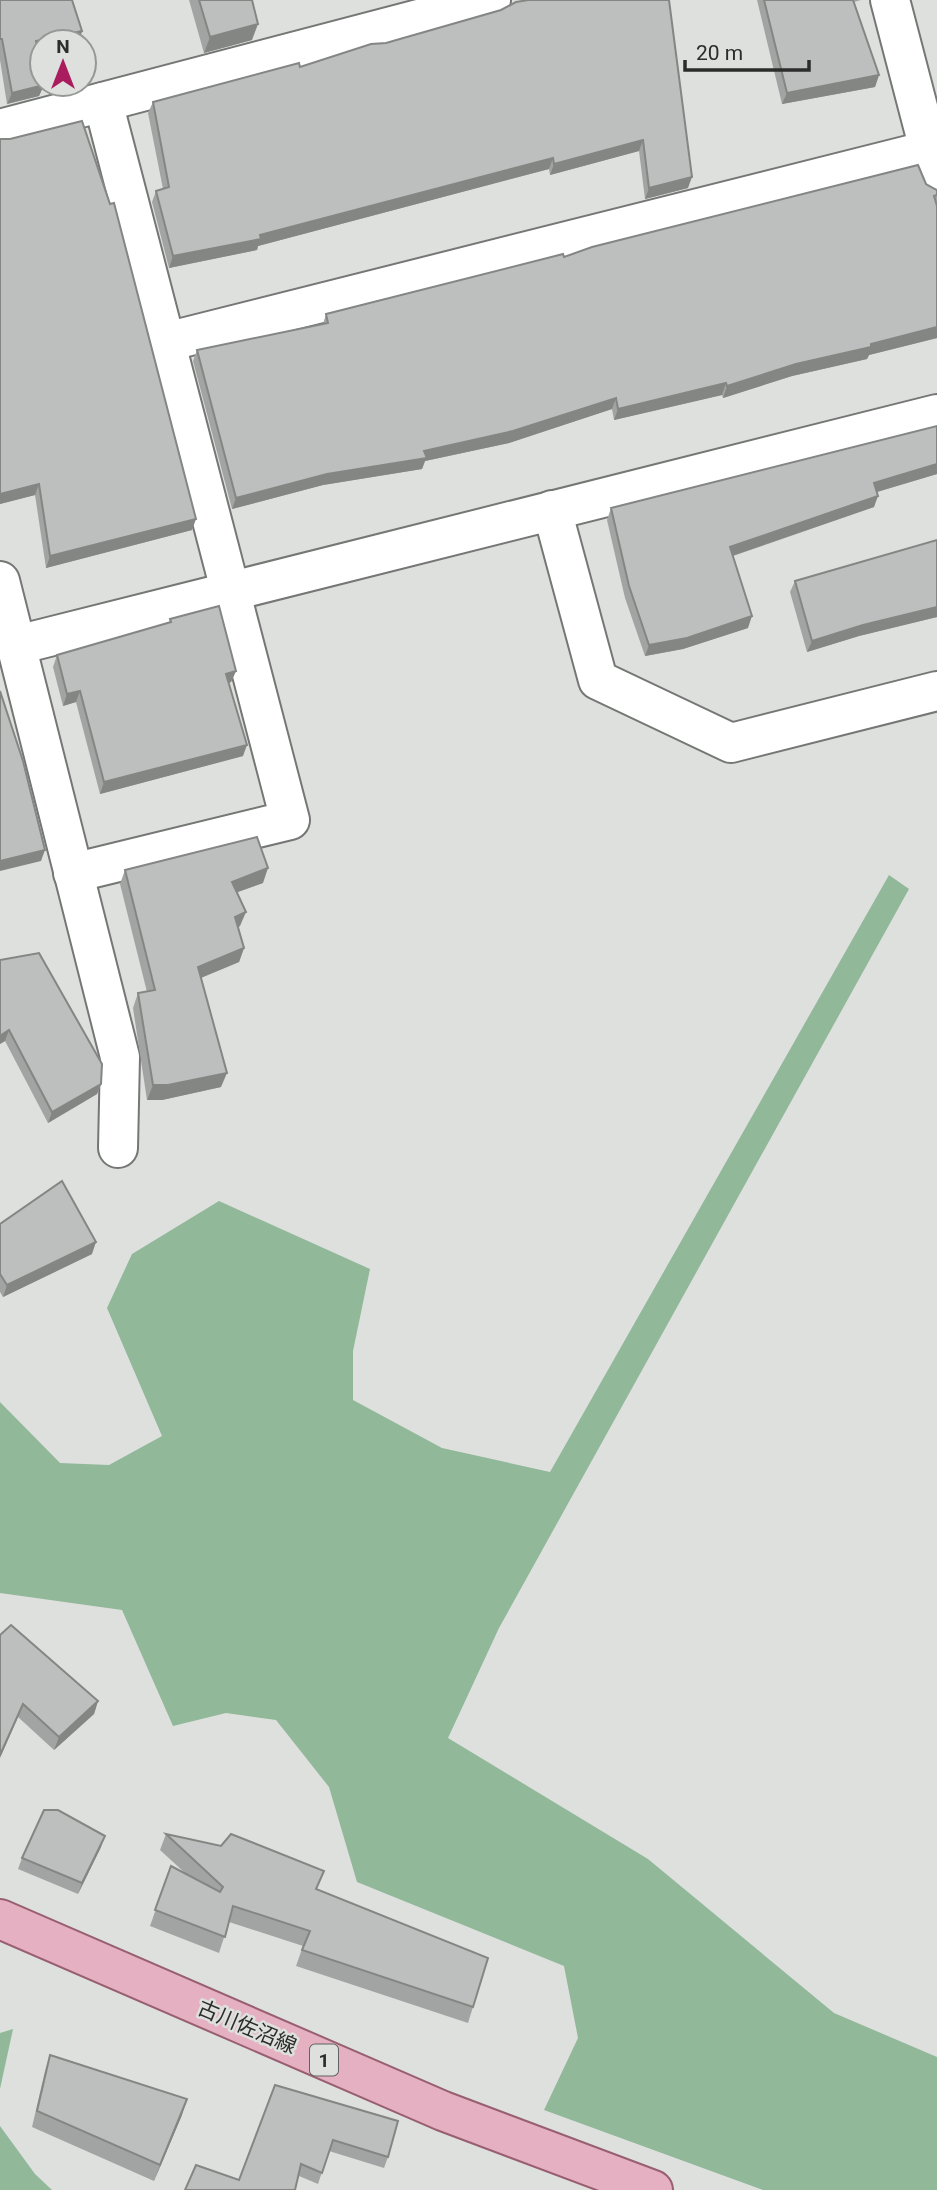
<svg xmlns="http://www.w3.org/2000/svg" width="937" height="2190" font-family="Roboto,'Noto Sans JP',sans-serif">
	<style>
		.forest { fill: #91b899 }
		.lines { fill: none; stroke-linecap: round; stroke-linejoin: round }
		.minor-casing { stroke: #757775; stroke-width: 42 }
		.major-casing { stroke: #985f72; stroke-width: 42 }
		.minor { stroke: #fff; stroke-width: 38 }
		.major { stroke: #e5b0c1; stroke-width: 38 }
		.wall { fill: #a2a4a3 }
		.shaded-wall { fill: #848684 }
		.building { fill: #bcbfbd; stroke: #848684; stroke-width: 2 }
		.labels { text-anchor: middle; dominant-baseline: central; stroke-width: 5; stroke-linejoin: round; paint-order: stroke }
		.shield { fill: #dee0de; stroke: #616261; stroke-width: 2 }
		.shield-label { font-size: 19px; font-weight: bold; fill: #2b2c2b }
		.street-label { font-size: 21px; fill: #2b2c2b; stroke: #dee0de }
	</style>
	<rect width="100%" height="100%" fill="#dee0de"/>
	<g class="forest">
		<path d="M889,875l20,14 -410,739 -51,110 200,121 186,154 103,44v133h-174l-219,-80 34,-72 -14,-72 -207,-84 -28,-95 -53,-67 -50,-7 -53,13 -51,-116 -122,-17v-191l60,61 49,2 53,-29 -55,-128 25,-54 87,-53 151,68 -17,82v49l89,48 108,24z"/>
		<path d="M13,2029l-13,60v-56z"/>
		<path d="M0,2126l35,48 17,16h-52z"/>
	</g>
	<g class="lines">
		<defs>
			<g id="minor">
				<path d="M890,0l47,180"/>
				<path d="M0,129l491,-129"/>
				<path d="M166,342l771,-194"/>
				<path d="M552,510l46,170 133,63 206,-52"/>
				<path d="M0,581l120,476 -2,91"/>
				<path d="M17,645l920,-231"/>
				<path d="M73,873l217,-53 -187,-718"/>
			</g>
			<path id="major" d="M0,1919l443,192 210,79"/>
		</defs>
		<use href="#minor" class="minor-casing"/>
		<use href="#major" class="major-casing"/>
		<use href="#minor" class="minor"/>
		<use href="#major" class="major"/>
	</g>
	<g class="wall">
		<path d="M0,0l82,31 -3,11h-37v8l-4,1 6,34 -5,11 -32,8 -7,-44z"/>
		<path d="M189,0h63v40l-48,13z"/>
		<path d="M757,0h104l-7,2 25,73 -4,12 -93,17z"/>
		<path d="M516,2l172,186 -43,11 -6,-48 -89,24 -1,-6 -291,77 -1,4 -88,18 -17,-66 4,-11 7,-2 -15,-76 5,-11 147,-35 201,-57z"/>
		<path d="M0,139l192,391 -146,38 -11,-73 -35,9z"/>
		<path d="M926,184l9,5 2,1v148l-68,17 -2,4 -75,17 -69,22 -1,-3 -108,25 -2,-11 -103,34 -84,18 -3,8 -99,16 -91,24 -39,-148 4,-11 126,-26 3,-10 238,-57z"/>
		<path d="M937,426v50v-2l-60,18 -3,15 -141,49 15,72 -65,21 -38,7 -20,-58 -18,-78 4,-12z"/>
		<path d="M937,540v77l-78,19 -52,16 -17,-60 5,-11z"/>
		<path d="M170,619l66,52 -5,11 -2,1 14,73 -143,38 -24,-92 -13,4 -10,-39 4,-12 112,-32z"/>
		<path d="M125,870l138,13 -26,9 3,34 -2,1 6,21 -5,14 -38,16 20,109 -59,13h-15l-14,-92 5,-15 9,-1 -27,-108z"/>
		<path d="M0,960l101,124 -4,10 -49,29 -43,-82 -5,3z"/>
		<path d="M0,1224l92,30 -89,43 -3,-5z"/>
		<path d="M0,1635l98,66 -4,13 -40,36 -36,-33z"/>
		<path d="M166,1834l151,56 156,117 -5,16 -172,-57 7,-20 -74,-24 -10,31 -69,-27 21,-60 14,7 -25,-23z"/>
		<path d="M101,1847l-23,47 -60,-25 4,-11z"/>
		<path d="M50,2055l132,60 -28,66 -122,-54 13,-56z"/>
		<path d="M275,2085l113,72 -4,11 -55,-17 -11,33 -19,-8 -60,4z"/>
	</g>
	<g class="shaded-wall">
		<path d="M258,24l-6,16 -48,13 6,-16z"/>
		<path d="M82,31l-3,11h-37v8l-10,2 4,-11z"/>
		<path d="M879,75l-4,12 -93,17 5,-11z"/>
		<path d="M44,85l-5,11 -32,8 5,-11z"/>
		<path d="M643,140l-4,11 -89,24 4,-11z"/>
		<path d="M553,158l-4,11 -291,77 -1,4 -88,18 4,-12 87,-21z"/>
		<path d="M692,177l-4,11 -43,11 4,-11z"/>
		<path d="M937,327v11l-68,17 -2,4 -75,17 -69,22 4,-12 69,-22z"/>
		<path d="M726,383l-4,12 -108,25 4,-11z"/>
		<path d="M616,398l-4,11 -103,34 -84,18 -3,8 -99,16 -91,24 4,-11 91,-24 97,-23z"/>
		<path d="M937,464v10l-67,20 4,-11z"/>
		<path d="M39,484l-4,11 -35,9v-10z"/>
		<path d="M878,496l-4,11 -148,51 4,-11z"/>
		<path d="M196,519l-4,11 -146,38 4,-12z"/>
		<path d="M937,607v10l-78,19 -52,16 5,-11 51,-16z"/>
		<path d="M752,616l-4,12 -65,21 -38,7 4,-11z"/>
		<path d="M236,671l-5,11 -9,3 4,-11z"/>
		<path d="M80,691l-4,11 -13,4 4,-12z"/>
		<path d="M247,745l-4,11 -143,38 4,-12z"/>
		<path d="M45,850l-4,11 -41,10v-10z"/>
		<path d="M268,868l-5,15 -36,13 5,-14z"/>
		<path d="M246,912l-6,14 -11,5 6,-14z"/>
		<path d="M244,948l-5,14 -46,19 5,-14z"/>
		<path d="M9,1030l-4,11 -5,3v-8z"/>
		<path d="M227,1073l-6,14 -59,13h-15l6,-15z"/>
		<path d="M101,1084l-4,10 -49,29 4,-11z"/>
		<path d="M96,1242l-4,12 -89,43 4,-12z"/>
		<path d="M98,1701l-4,13 -40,36 5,-13z"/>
		<path d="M23,1704l-5,13 -18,41v-3z"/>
		<path d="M105,1836l-4,11 -23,47 4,-11z"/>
		<path d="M187,2099l-5,16 -28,66 6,-16z"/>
	</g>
	<g class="building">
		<path d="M0,0h72l10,31 -46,10 6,34v9l2,1 -32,8 -10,-54h-2z"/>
		<path d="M199,0h53l6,24 -48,13z"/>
		<path d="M528,0h141l23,177 -43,11 -6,-48 -89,24 -1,-6 -293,77 1,4 -88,17 -17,-65 13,-4 -16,-85 146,-39 1,4 71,-23 15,-1 115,-33 15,-8z"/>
		<path d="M764,0h89l26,75 -92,18z"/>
		<path d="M82,121l28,83 4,-1 82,316 -146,37 -11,-72 -39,10v-355h10z"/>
		<path d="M918,165l8,19 9,5 2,1v5l-3,1 3,10v121l-66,17v3l-75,17 -69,22 -1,-3 -108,26 -2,-11 -103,33 -89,20 3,7 -100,16 -91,24 -39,-148 131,-27 -2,-9 237,-60 1,3 28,-10z"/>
		<path d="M937,426v38l-63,19 4,13 -148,51 22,69 -65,22 -38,7 -20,-59 -18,-78z"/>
		<path d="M937,540v67l-74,18 -51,16 -17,-60z"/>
		<path d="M219,606l17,65 -10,3 21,71 -143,37 -24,-91 -13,3 -10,-39 114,-33 -1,-3z"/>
		<path d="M0,691l23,70 22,89 -45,11z"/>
		<path d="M257,837l11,31 -36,14 14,30 -11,5 9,31 -46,19 29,106 -59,12h-15l-15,-92 17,-3 -30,-120z"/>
		<path d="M39,953l63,111 -1,20 -49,28 -43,-82 -9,6v-76z"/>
		<path d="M62,1181l34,61 -89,43 -7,-11v-50z"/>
		<path d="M11,1625l87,76 -39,36 -36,-33 -23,51v-120z"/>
		<path d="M44,1810h14l47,26 -23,47 -60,-25z"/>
		<path d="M166,1834l55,12 10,-12 93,37 -8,18 172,69 -15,49 -171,-57 8,-19 -77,-25 -8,31 -70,-27 16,-44 49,26 3,-5z"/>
		<path d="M50,2055l137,44 -27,66 -123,-54z"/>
		<path d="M275,2085l123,36 -10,36 -55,-17 -11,33 -21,-9 -6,26h-110l11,-25 43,15z"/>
	</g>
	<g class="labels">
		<rect class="shield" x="310" y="2044.5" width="28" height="31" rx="5"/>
		<g class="shield-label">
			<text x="324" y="2060">1</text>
		</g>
		<g class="street-label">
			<text transform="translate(247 2027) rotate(23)">古川佐沼線</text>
		</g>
	</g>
	<g transform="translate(63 63)"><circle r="33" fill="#dee0de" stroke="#969896" stroke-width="2"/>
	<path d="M0-5L12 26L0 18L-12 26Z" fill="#a91d5e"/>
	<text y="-10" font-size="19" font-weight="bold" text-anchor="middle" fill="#2b2c2b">N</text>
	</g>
	<path d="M685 60v10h124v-10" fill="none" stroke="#2b2c2b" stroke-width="3.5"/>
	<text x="696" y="60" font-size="21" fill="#2b2c2b" stroke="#dee0de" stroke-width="5" paint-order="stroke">20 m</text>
</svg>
